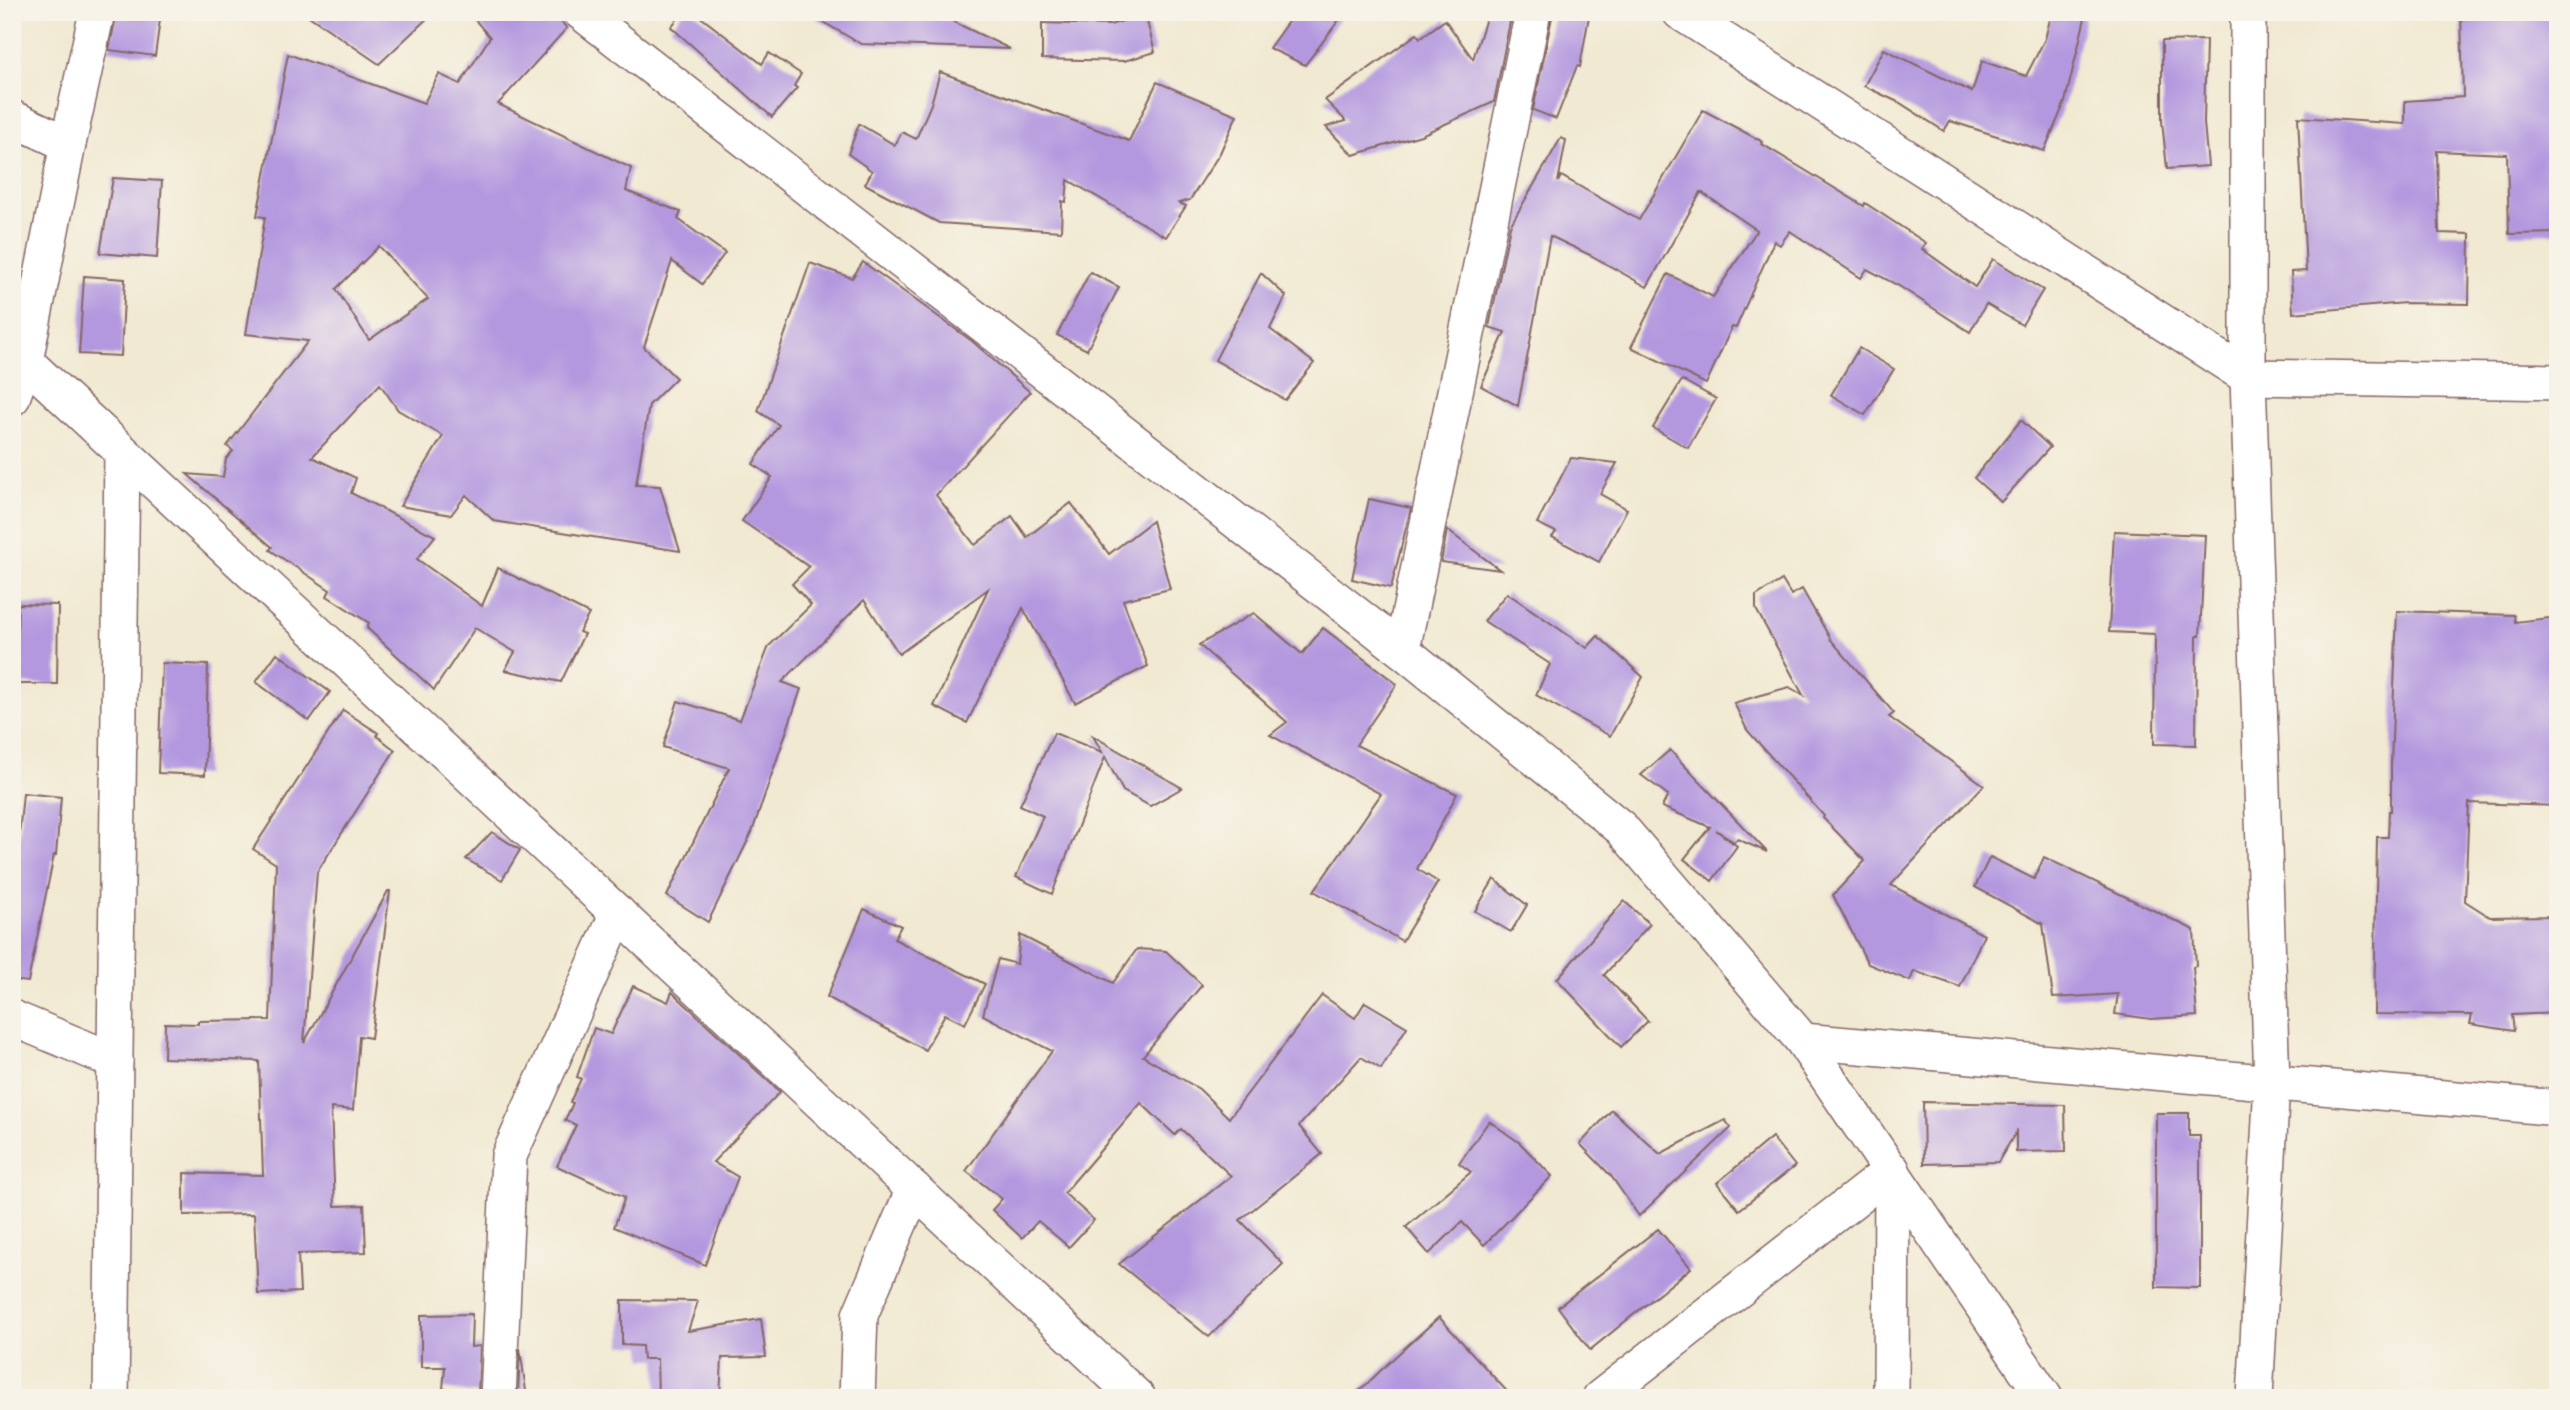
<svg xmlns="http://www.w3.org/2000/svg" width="2570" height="1410" font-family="'Comic Neue',sans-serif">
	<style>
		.building { fill: #b398df; fill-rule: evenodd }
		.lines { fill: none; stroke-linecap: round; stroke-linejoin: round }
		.street-casing { stroke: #846665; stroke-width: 38 }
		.street { stroke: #fff; stroke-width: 35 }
	</style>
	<rect width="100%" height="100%" fill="#f7f3e8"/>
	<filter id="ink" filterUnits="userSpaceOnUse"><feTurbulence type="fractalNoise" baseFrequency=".0143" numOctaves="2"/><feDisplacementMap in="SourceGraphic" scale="14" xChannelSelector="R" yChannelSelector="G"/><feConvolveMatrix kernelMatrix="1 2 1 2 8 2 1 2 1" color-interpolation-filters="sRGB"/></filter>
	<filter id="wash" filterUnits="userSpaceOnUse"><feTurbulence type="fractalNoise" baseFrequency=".00686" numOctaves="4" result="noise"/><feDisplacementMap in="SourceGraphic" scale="28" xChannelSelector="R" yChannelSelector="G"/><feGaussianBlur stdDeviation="1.57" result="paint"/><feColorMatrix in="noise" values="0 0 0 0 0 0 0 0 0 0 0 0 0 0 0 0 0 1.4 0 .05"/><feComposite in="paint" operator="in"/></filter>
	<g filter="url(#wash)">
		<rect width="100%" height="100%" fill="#f1e9d1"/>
		<g id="blocks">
			<g class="building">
				<path d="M117,12h44l-6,44 -46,-6z"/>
				<path d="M303,12h131l-55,52z"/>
				<path d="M468,12h84l15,16 -69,76 133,64 -5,23 55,21 -3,7 47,34 -23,31 -30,-23 -28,86 32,31 -27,27 -13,80 24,1 20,65 -186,-30 -28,-26 -15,20 -51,-9 43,-70 -45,-26 -18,-26 -68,73 44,21 -5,15 84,43 -18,23 65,47 16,-38 91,46 -10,18 5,2 -23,48 -56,-12 10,-18 -40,-24 -41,62 -67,-62 2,-5 -42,-27 3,-6 -60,-40 2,-3 -85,-73 36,3 3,-18 7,-8 -6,-5 81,-105 -62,-7 19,-117 -8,-1 31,-162 136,49 15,-29 21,10 30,-47zM379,246l49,53 -59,41 -33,-51z"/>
				<path d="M683,12h11l68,52 7,-11 32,21 -7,12 3,2 -25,29 -101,-90z"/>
				<path d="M806,12h142v7l62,30 -149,-5z"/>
				<path d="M1295,12h50l-40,53 -36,-17z"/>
				<path d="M1488,12h24l-18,90 -73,33 -68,20 -27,-28 20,-6 -21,-21 92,-66 3,4 25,-18 28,39z"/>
				<path d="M1553,12h19l17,4 -9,51 -3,-1 -21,53 -23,-9z"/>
				<path d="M2052,12l33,6 -20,84 -21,49 -94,-30 -6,10 -44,-28 -36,-17 20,-37 88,43 10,-31 44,15 19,-37z"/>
				<path d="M2461,12h97v221l-49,1 -2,-80 -70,-3 2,82 31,1 -1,70 -64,-1 -112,10 -2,-41 15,-1 -8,-154 107,7v-23l58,-4z"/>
				<path d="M1145,14l10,38 -31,9 -82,-2v-36l68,2z"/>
				<path d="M2206,40l-2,83 4,43 -41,3 -5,-48v-80z"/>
				<path d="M940,72l189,69 28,-59 80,33 -17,38 -30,47 -11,3 7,3 -20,31 -98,-57 -2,22 -4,-1 -1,30 -122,-8 -74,-39 7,-13 -24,-17 11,-30 36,21 7,-13 14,7 15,-35z"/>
				<path d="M1703,110l60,32 -1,2 102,62 1,-3 61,40 -4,6 53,38 18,-28 50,31 -21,35 -36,-21 -16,28 -71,-46 -32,-17 -6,9 -71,-47 -10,14 -6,-4 -38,87 -4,-1 -26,57 -75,-37 37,-73 45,23 44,-67 -56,-38 -54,95 -55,-31 -42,-20 -32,170 -37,-20 24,-54 -16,-5 21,-101 51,-88 5,2 -8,42 3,-6 78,44z"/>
				<path d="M113,178l49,3 -5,77 -57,-5z"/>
				<path d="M863,262l109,79 58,51 -94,103 39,50 37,-29 15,21 44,-34 38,51 43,-33 18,68 -47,11 25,66 -73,37 -52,-95 -56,115 -33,-17 54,-117 -89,65 -35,-54 -82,82 19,7 -49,143 -44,90 -41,-26 62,-128 -66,-21 15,-46 62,19 29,-74 42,-41 -19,-21 17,-17 -67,-46 30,-44 -19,-13 26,-39 -21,-14 52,-148 42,15z"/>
				<path d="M1090,272l29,15 -32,63 -30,-15z"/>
				<path d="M1261,273l25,23 -16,33 44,34 -29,37 -70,-40z"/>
				<path d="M84,276l41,3 -4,77 -42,-2z"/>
				<path d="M1859,348l35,21 -29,46 -34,-20z"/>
				<path d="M1682,380l34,19 -28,49 -35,-20z"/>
				<path d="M2021,420l29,27 -49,55 -27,-24z"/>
				<path d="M1571,458l46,5 -17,31 27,15 -28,53 -47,-25 4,-5 -19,-9z"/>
				<path d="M1369,499l42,9 -20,80 -39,-9z"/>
				<path d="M1447,530l53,40 -59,-8z"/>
				<path d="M2114,531l91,4 -5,101h-3l-1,109 -42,-1 1,-110 -46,-2z"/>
				<path d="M1782,580l9,15 11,-6 29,51 63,73 -5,4 95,68 -93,100 93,50 -24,52 -46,-16 -4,10 -42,-17 -35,-69 32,-34 -42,-43 1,-2 -77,-86 -13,-27 55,-16 14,8 -47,-86v-13z"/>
				<path d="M1507,593l80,55 11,-12 45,41 -33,59 -74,-41 14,-31 -66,-43z"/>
				<path d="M18,604l40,1 -1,79h-41z"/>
				<path d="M2397,611l117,4 1,7 43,-5v189l-89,-3 -4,98 25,16 68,-1v97l-46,2 2,16 -44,-7 2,-9 -98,-1 3,-177h11l1,-26h2v-46z"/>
				<path d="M1254,613l48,41 21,-26 74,56 -41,61 101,49 -40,75 21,13 -36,59 -88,-50 67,-97 -111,-59 17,-13 -88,-77z"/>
				<path d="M277,653l53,39 -21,29 -53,-39z"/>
				<path d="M162,663l46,2 -3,110 -47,-2z"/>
				<path d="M343,710l35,23 -1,3 18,14 -78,122 -13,171 84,-152h2l-19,147 -12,-2 -6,74 -22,-2 4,98 29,-1 2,47 -68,2 2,38 -42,2 -4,-80 -70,1v-42l79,2 -4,-114 -95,-3 1,-35 33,1v-3l72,-1 6,-156 -23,-15z"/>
				<path d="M1054,733l48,19 -9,-16 89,52 -32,18 -27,-15 -18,-34 -53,137 -36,-17 27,-61 -23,-11z"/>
				<path d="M1670,750l13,14 84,88 -30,-13 -3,3 -18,-12 21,16 -25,35 -28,-22 26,-32 -48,-20 6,-12 -27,-20z"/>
				<path d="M23,793l38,4 -5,58h-2l-26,127 -16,-2v-125l5,1z"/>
				<path d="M492,832l28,18 -18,30 -36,-21z"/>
				<path d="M1990,857l44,22 10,-22 150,73 2,36 -3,1 4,49 -46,3 -36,-5 3,-20 -65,4 -10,-74 -68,-37z"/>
				<path d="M1494,879l33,26 -16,27 -36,-21z"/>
				<path d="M1624,901l26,23 -46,51 44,46 -27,26 -64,-68z"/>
				<path d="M864,909l37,17 -7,13 91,45 -20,40 -20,-10 -20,36 -98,-53z"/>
				<path d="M1020,935l93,48 24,-34 29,2 36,34 -59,71 56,33 30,29 93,-123 33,23 10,-16 42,25 -26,42 -20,-12 -62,69 23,28 -82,66 43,44 -74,73 -90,-73 112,-88 -50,-47 -6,6 -34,-32 -77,90 30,27 -25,27 -31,-26 -16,17 -30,-28 10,-11 -36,-28 86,-120 -69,-36 15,-56 19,5z"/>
				<path d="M633,986l35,16 4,-10 108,100 -67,70 25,15 -33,88 -91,-38 11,-30 -68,-31 19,-41 -11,-5 8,-17 -3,-1 11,-23 -4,-2 17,-49 17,6z"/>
				<path d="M1923,1102l142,3 1,46 -50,1v-20l-18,30 -74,2z"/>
				<path d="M1612,1110l48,44 65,-34 6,8 -92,88 -28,-40 -31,-32z"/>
				<path d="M2156,1113h33v23h11v152l-44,-1z"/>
				<path d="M1489,1121l31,22 32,33 -68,69 -22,-23 -33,32 -23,-27 65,-55 -12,-9z"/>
				<path d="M1772,1137l23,29 -56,44 -22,-27z"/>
				<path d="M1658,1229l33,39 -101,82 -32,-43z"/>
				<path d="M622,1300l76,1 -10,30 73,-12 5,38 -44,1 -2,40h-62l-1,-39h-14l-1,-13 -20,-1z"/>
				<path d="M472,1314l-1,33 9,-1 -2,48 -35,-5 2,-22h-24v-52z"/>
				<path d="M1439,1317l74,81h-161l44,-42z"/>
				<path d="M520,1348l7,50h-9z"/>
			</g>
		</g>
	</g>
	<g filter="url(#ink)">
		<use href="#blocks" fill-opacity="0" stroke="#846665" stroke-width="2"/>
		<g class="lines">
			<defs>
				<g id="street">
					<path d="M581,12l821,638 219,178 182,213 242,357"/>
					<path d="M1680,12l568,365 310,5"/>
					<path d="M2248,12v365l24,705 -17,316"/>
					<path d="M12,118l56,26"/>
					<path d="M25,361l1113,1037"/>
					<path d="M12,398l13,-37 43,-217 29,-132"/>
					<path d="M1402,650l131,-638"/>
					<path d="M12,1018l103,43"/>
					<path d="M1803,1041l755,67"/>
					<path d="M111,1398l11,-946"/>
					<path d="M498,1398l11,-242 109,-243"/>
					<path d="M857,1398l3,-83 54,-126"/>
					<path d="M1600,1398l292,-228"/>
					<path d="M1891,1398l1,-228"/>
				</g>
			</defs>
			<use href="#street" class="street-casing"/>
			<use href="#street" class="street"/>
		</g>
	</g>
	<rect width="2570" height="1410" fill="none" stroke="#f7f3e8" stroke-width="42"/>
</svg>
